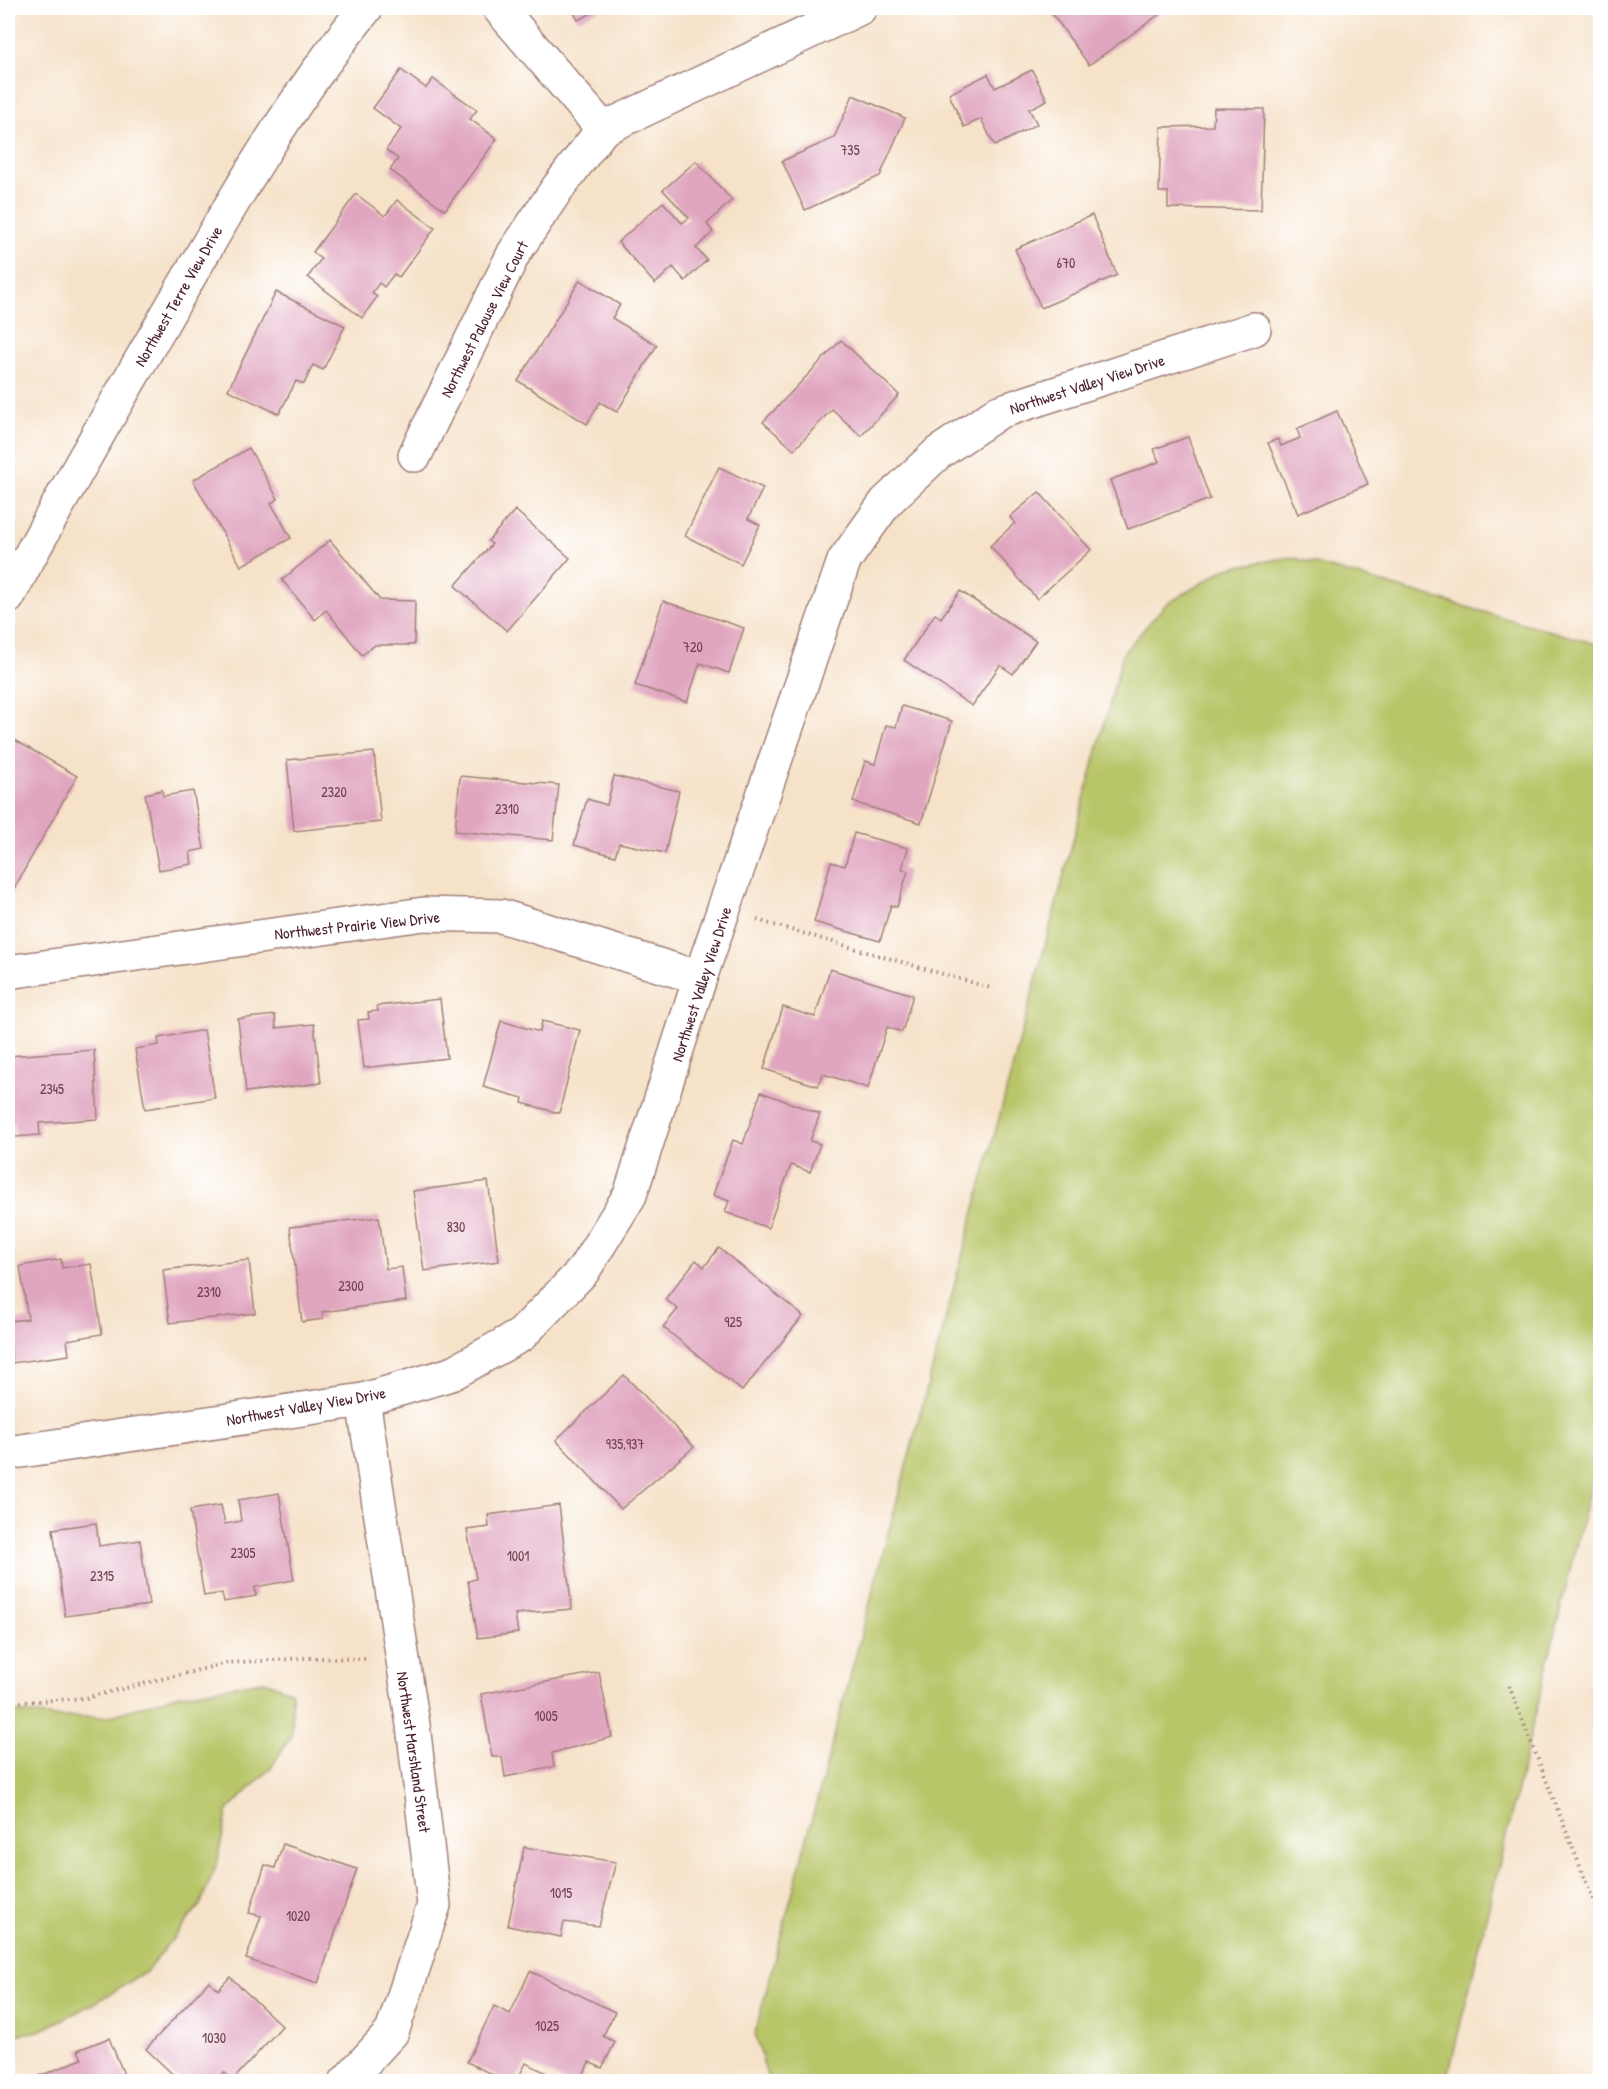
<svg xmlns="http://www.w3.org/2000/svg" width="1608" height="2089" font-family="'Patrick Hand',sans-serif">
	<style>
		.green { fill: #b8c567; stroke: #817249; stroke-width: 1.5 }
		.building { fill: #e0a5bf }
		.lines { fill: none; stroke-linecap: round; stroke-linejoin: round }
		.minor-casing { stroke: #a0807a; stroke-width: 36 }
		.path { stroke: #a0807a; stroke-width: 4; stroke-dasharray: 1.5 4.5; stroke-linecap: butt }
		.minor { stroke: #fff; stroke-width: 33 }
		.labels { text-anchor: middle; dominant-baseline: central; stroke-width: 4.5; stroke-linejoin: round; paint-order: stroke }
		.number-label { font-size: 14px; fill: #704050 }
		.street-label { font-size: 16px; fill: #4a1f2b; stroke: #fff }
	</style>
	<rect width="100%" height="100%" fill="#fff"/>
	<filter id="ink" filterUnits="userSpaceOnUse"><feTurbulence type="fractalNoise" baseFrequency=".0167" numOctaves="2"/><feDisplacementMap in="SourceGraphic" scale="12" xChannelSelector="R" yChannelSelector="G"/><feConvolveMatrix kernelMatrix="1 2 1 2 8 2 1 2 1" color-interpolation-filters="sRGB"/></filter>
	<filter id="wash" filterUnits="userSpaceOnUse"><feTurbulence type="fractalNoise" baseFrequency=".008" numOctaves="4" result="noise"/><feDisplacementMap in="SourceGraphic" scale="24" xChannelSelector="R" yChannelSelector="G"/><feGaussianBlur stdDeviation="1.35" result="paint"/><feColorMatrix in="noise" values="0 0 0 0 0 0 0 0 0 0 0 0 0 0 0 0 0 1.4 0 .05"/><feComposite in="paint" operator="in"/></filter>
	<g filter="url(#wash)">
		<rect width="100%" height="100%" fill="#f6e2c9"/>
		<g class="green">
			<path d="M1291,557l309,88v801l-151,626 -5,10 -669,-1 -8,-5 -12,-43 368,-1380 42,-48 62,-37z"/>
			<path d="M264,1681l28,11v42l-21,34 -43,42 -12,56 -16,39 -54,67 -51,31 -55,28 -32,5v-325l46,6h54l69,-22z"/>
		</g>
		<g id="blocks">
			<g class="building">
				<path d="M571,8h31l-24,12z"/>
				<path d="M1048,8h120l-79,57z"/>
				<path d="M401,70l25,18 7,-9 44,31 -7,9 27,20 -52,71 -55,-40 8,-11 -12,-9 15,-21 -28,-21z"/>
				<path d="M1032,70l15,30 -18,9 8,15 -42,22 -14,-27 -17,8 -15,-33 39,-20 7,14z"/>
				<path d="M853,95l52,23 -25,58 -75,34 -23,-49 52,-23z"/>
				<path d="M1214,108l50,1 -3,101 -93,-2v-16h-9l2,-65 52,-1z"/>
				<path d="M696,161l36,39 -25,24 6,8 -17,16 11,12 -22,21 -12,-14 -18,17 -37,-42 45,-40 19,21 7,-5 -26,-28z"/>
				<path d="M356,194l29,22 12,-16 38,28 -36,49 -5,-3 -10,13 -5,-4 -7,10 5,4 -15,21 -54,-41 13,-18 -8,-7z"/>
				<path d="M1092,215l25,60 -76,33 -26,-59z"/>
				<path d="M580,280l40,25 -8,13 45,27 -40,67 -17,-10 -13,22 -69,-43z"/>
				<path d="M276,292l69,34 -22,44 -10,-5 -9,19 -8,-3 -17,33 -51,-24z"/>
				<path d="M841,340l58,55 -38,41 -29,-27 -38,41 -31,-28z"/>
				<path d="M1337,411l31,73 -70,30 -30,-71 10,-4 3,7 19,-8 -3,-9z"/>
				<path d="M1188,437l22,62 -82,30 -18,-49 49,-18 -5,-13z"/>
				<path d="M249,448l29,51 -7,4 20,35 -50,28 -48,-86z"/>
				<path d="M719,467l44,21 -15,31 12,6 -19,39 -56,-28z"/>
				<path d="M1039,492l52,58 -54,49 -47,-53 25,-23 -5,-6z"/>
				<path d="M515,510l55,48 -63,73 -52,-45 37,-42 -4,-3z"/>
				<path d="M330,540l50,60 35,1 -1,44h-39l-13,10 -36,-45 -11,10 -33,-40z"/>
				<path d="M960,591l76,50 -23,33 -13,-9 -28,41 -68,-46 31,-46 6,4z"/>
				<path d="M663,601l81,27 -15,45 -29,-10 -13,39 -52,-17z"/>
				<path d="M902,706l50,15 -31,102 -68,-21 12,-41 10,3 11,-39 10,2z"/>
				<path d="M13,739l64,37 -65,116 -4,-2v-141z"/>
				<path d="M374,752l7,70 -87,9 -7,-71z"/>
				<path d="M460,776l99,9 -6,55 -98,-9z"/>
				<path d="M614,776l65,15 -14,62 -46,-10 -4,13 -41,-11 13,-46 20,6z"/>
				<path d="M162,790l1,6 30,-5 11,58 -14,3 2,12 -33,6 -14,-76z"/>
				<path d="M854,833l54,15 -6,21 6,2 -11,36 -6,-2 -11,36 -66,-19 17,-60 14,4z"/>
				<path d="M830,969l83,26 -11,37 -15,-5 -19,61 -45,-14 -5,12 -54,-17 19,-62 32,10z"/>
				<path d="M440,999l7,59 -83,10 -6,-48 11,-1 -1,-7 10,-1 -1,-5z"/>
				<path d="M275,1015l1,13 38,-4 7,59 -75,9 -8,-73z"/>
				<path d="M501,1021l39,11 2,-11 38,9 -21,83 -37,-10 1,-5 -40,-11z"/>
				<path d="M204,1030l11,68 -70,11 -10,-60 24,-4 -1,-7z"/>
				<path d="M94,1050l4,69 -59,4 1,12 -25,2 -1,-14h-6v-67z"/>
				<path d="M761,1092l59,22 -10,27 10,3 -10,28 -19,-7 -23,63 -43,-16 4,-11 -16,-6 20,-55 10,4z"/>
				<path d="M488,1181l11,80 -75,10 -11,-80z"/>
				<path d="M379,1217l7,52 16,-2 4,34 -84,11 1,7 -21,3 -12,-95z"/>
				<path d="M719,1248l84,68 -61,75 -79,-64 15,-18 -13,-10 31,-39 8,7z"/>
				<path d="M61,1259l1,9 29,-4 11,70 -35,6 2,15 -57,8 -4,-42 20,-2 -8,-53z"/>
				<path d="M249,1260l6,53 -85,10 -7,-53z"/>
				<path d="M624,1375l70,72 -73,62 -65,-69z"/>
				<path d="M279,1493l15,87 -39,7 1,9 -32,6 -2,-9 -18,3 -14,-86 31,-5 4,19 16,-3 -3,-21z"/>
				<path d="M559,1505l13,104 -57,5 3,19 -40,5 -10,-57 8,-2 -9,-49 22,-3 -1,-12z"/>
				<path d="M96,1523l3,23 41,-6 9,65 -84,11 -12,-87z"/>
				<path d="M599,1672l13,65 -60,16 2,14 -49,10 -3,-20h-10l-11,-63z"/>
				<path d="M283,1844l74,25 -39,114 -72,-24 15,-43 -12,-3 16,-48 10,3z"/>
				<path d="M524,1847l92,15 -17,64 -35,-4 -3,15 -53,-11z"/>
				<path d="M530,1971l85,41 -12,24 12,6 -13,26 -13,-6 -9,20h-15l-39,-19 -10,19h-9l-40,-20 27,-56 16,8z"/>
				<path d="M230,1977l52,49 -49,54 -9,-8 -8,10h-35l-35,-33 63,-68 9,9z"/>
				<path d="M109,2038l18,44h-90l-2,-4 47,-19 -4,-9z"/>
			</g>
		</g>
	</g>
	<g filter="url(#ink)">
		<use href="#blocks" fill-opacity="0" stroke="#a0807a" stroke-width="1.5"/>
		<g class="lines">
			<defs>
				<g id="minor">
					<path d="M499,8l104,121"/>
					<path d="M415,455l99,-202 43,-64 46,-60 257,-121"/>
					<path d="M8,597c51,-98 108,-193 163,-289 60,-104 119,-207 195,-300"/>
					<path d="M8,972l416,-58 77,2 199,62"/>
					<path d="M8,1453l355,-53 88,-26 70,-39 62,-64 47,-76 70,-217 144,-417 42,-59 52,-49 61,-41 255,-83"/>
					<path d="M346,2082l46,-50 42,-127 -21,-180 -50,-325"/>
				</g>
			</defs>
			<use href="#minor" class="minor-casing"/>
			<g class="path">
				<path d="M757,920l234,68"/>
				<path d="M1509,1686l91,231"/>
				<path d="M8,1703l77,-5 142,-35 78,-5 63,1"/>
			</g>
			<use href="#minor" class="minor"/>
		</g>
	</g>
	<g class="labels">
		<g class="number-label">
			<text x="850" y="149">735</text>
			<text x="1066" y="262">670</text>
			<text x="693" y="646">720</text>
			<text x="334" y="791">2320</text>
			<text x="507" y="808">2310</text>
			<text x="52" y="1088">2345</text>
			<text x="456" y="1226">830</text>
			<text x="351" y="1285">2300</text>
			<text x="209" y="1291">2310</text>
			<text x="733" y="1321">925</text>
			<text x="625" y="1443">935,937</text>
			<text x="243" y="1552">2305</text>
			<text x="518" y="1555">1001</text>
			<text x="102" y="1575">2315</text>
			<text x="546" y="1715">1005</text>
			<text x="561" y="1892">1015</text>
			<text x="298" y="1915">1020</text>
			<text x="547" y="2025">1025</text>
			<text x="214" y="2037">1030</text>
		</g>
		<g class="street-label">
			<text transform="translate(178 296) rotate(-60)">Northwest Terre View Drive</text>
			<text transform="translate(484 319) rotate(-63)">Northwest Palouse View Court</text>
			<text transform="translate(1087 384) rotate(-18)">Northwest Valley View Drive</text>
			<text transform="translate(357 925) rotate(-6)">Northwest Prairie View Drive</text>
			<text transform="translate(701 984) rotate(-72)">Northwest Valley View Drive</text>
			<text transform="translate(306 1406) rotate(-10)">Northwest Valley View Drive</text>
			<text transform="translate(414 1752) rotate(82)">Northwest Marshland Street</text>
		</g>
	</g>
	<rect width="1608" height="2089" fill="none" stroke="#fff" stroke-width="30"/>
</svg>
